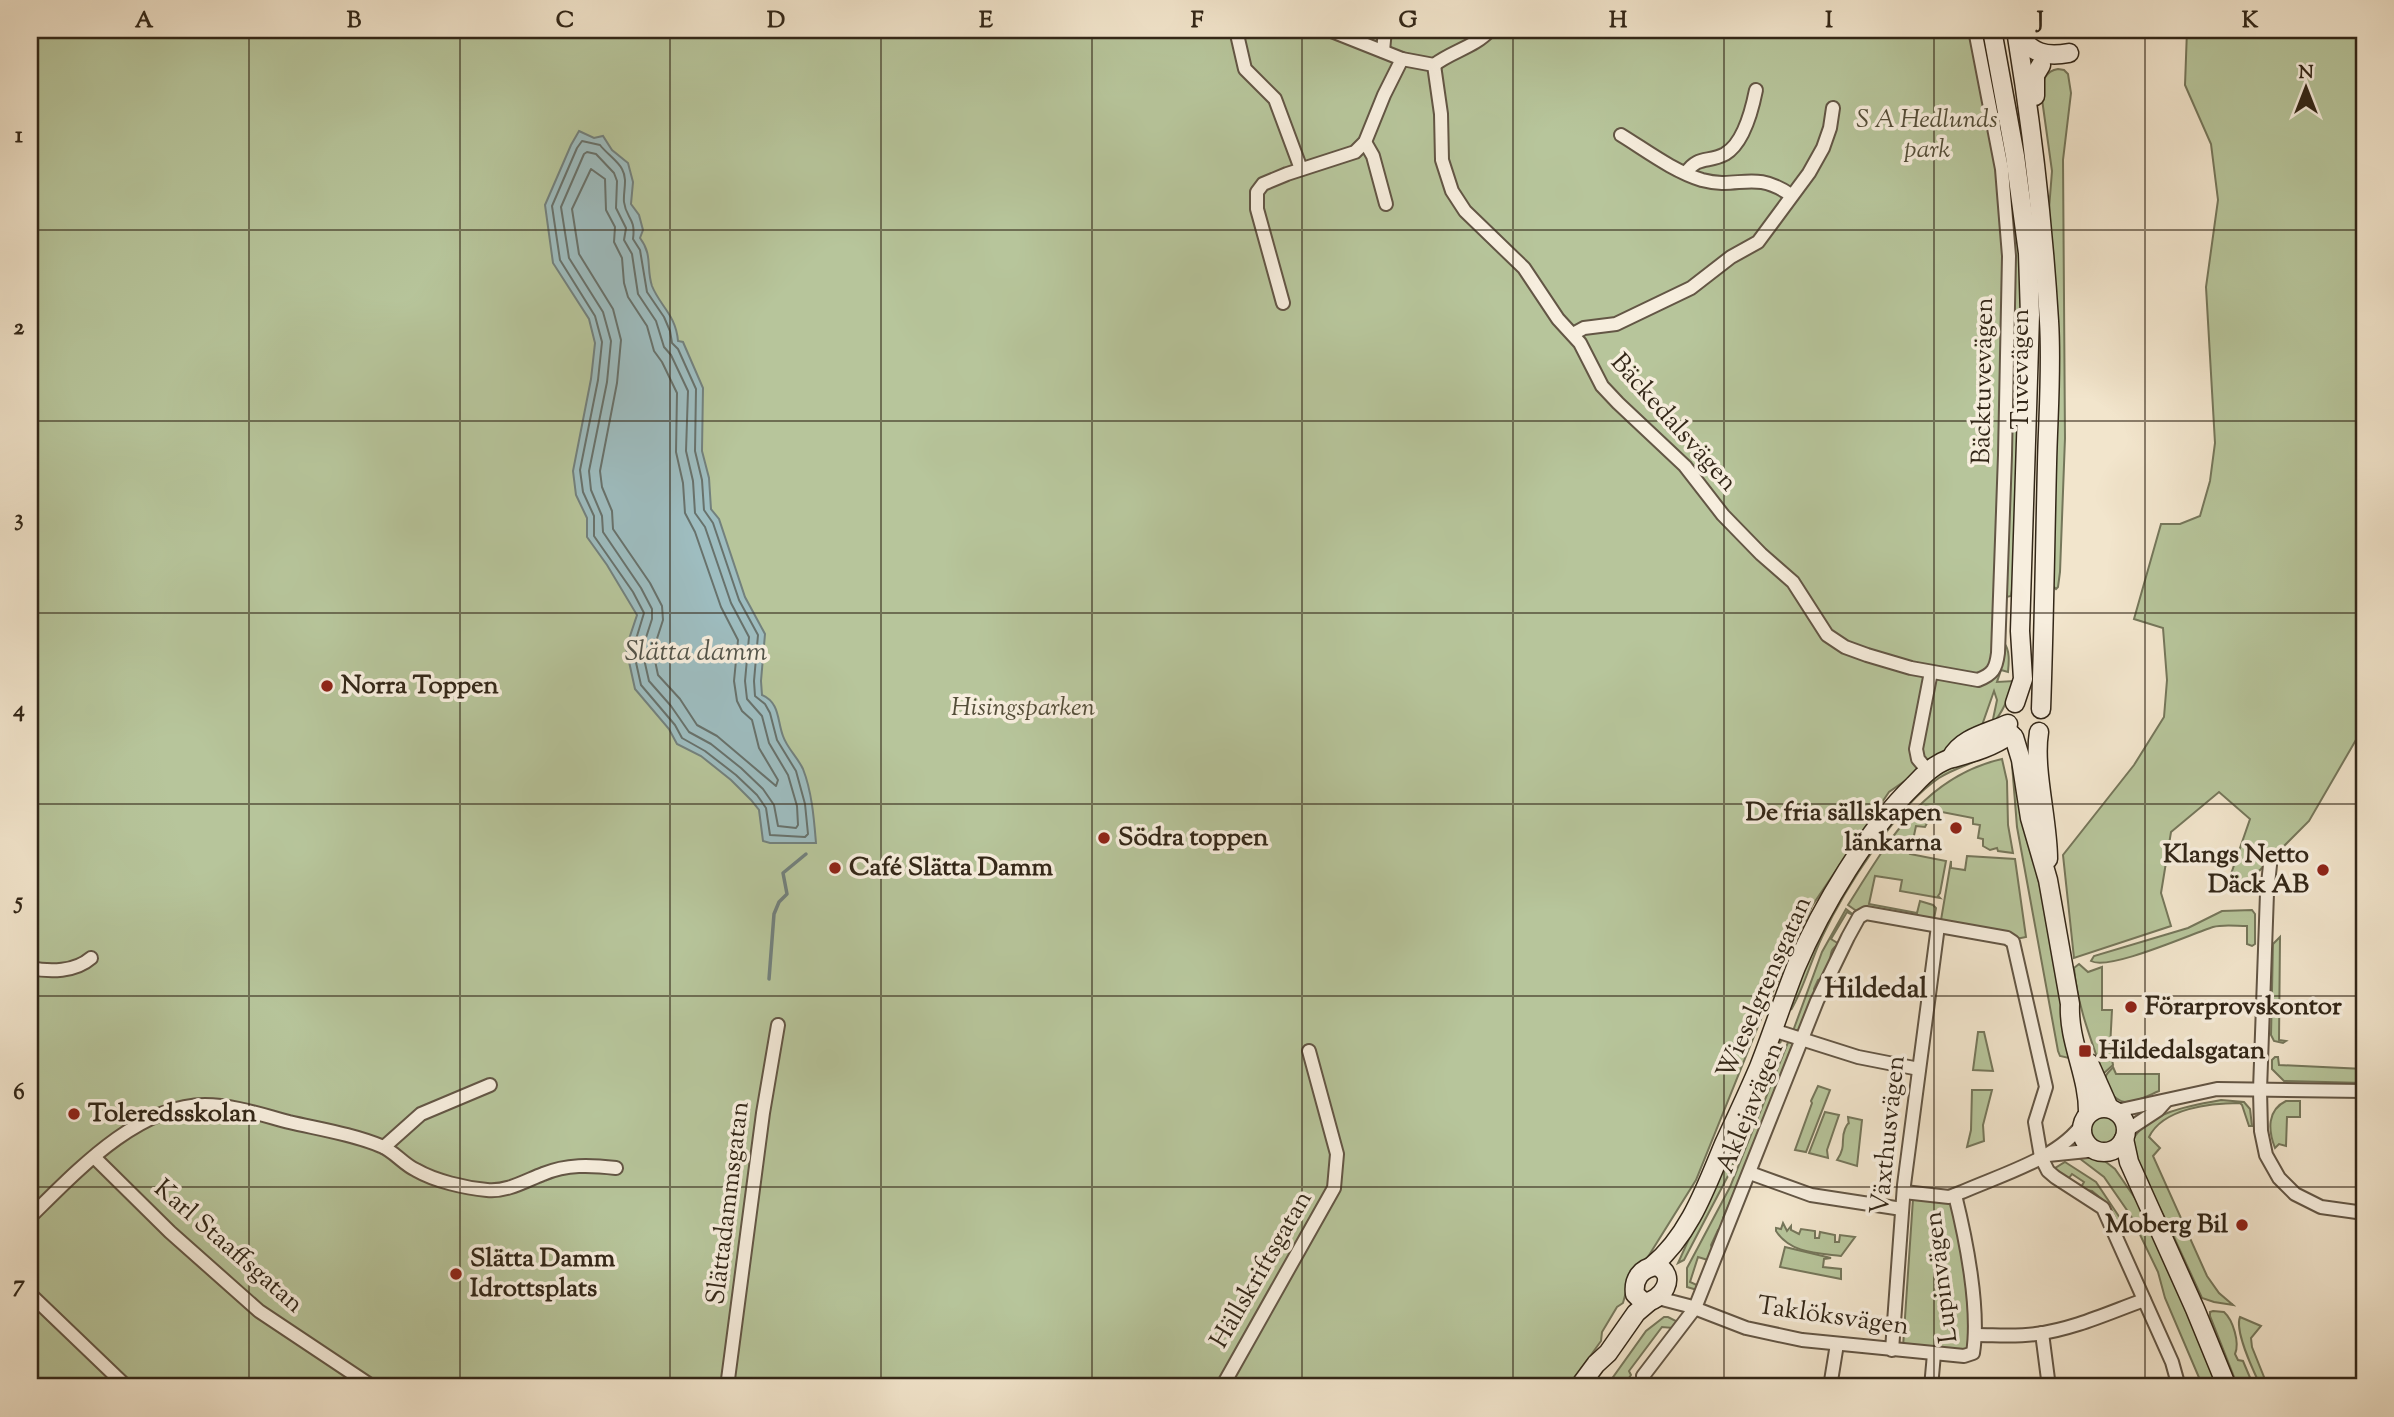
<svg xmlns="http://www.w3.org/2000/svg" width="2394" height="1417" font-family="'Sorts Mill Goudy',serif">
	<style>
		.green { fill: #b7c59b; stroke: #75765a; stroke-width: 2 }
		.water { fill: #9ebdc0; stroke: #73817d; stroke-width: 2 }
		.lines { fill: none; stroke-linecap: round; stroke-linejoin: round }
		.shore { stroke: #68726c; stroke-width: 2 }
		.stream { stroke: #73817d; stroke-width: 3.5 }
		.street-casing { stroke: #635645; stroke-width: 16 }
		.secondary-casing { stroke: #332718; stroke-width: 21 }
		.street { stroke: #f7eede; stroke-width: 12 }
		.secondary { stroke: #f7eede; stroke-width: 18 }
		.grid { fill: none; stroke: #332718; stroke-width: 2; stroke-opacity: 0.55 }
		.poi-dot { fill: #8f2418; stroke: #f7eede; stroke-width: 2.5 }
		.labels { text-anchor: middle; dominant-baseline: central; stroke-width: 7; stroke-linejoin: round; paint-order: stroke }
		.park-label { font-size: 26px; font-style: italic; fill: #544e39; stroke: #f7eede }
		.street-label { font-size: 26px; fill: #332718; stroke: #f7eede }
		.poi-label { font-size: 26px; font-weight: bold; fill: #332718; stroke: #f7eede; text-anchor: start }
		.water-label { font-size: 28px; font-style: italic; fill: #53544a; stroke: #f7eede }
		.neighbourhood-label { font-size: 28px; font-weight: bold; fill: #332718; stroke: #f7eede }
		.neatline { fill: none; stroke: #332718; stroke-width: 2.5 }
		.grid-label { font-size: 23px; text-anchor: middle; font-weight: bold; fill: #332718 }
	</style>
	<rect width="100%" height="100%" fill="#f2e5cc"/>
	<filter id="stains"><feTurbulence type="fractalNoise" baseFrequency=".00286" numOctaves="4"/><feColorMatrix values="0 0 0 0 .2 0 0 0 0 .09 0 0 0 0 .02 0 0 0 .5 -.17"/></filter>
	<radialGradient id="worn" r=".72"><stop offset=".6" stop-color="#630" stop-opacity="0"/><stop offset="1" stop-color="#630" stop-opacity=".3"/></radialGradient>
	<g class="green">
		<path d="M30,30h1951l3,17h3l23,129 11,88 1,81 -8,233 -3,18 -5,1 -2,46c6,7 5,19 4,29l-7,-2 -4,12 17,-1c-5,15 -11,32 -22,43l5,-24 -3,-9 -13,37 -92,64 -77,114 -47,103 -69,171 -70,112 -3,11 -6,4 -15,25 -1,9 -33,46h-1538z"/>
		<path d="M2187,30h177v696l-55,95 -68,68 -11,-12 20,-58 -31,-27 -48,40 -10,61 10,33 -97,32 -11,-103 71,-90 30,-48 3,-37 -4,-52 -29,-9 27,-95h19l20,-8 10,-35 5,-38 -9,-156 12,-87 -7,-56 -26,-59z"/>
		<path d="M2058,69l6,1 4,4 3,19 -8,67 2,278 -5,134 -2,15 -2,2 -3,-3 -4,-377 3,-38 -11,-79c2,-11 4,-21 17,-23z"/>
		<path d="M1992,753c-16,10 -36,14 -53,25 -42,28 -95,112 -117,159 -11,23 -18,51 -31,73 14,-66 94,-201 150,-239 14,-9 36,-13 51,-18z"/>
		<path d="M2002,759l5,22 1,44 5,28 -15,-2 -1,-3 -7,2 -7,-4v-7l-5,-1 2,-13 -7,-1v-6l-31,-6 -10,2 -7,13 -9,-1 -6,28 36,7 -6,32 -2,3 2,2 -40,-7 2,-11 -27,-4 -6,28 48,9 3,-12 13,4 3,3 -2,11 -76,-7 -10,-7c40,-63 75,-128 154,-146z"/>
		<path d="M2012,764l3,1 15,80 18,75 21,138 -9,-2 -2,-5 -41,-224z"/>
		<path d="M1967,856l48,3 11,78 -10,2 -75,-19 10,-59v7l14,2z"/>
		<path d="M1846,909l9,7 -8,-4 -16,27 8,5c-9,5 -8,9 -9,18 -1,5 -5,12 -7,16l-5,2 -4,9 1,6 -15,35 -7,1 29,-79z"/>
		<path d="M2252,910l3,4v30l-3,2 -5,-2v-18c-11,0 -24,-2 -34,1 -22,7 -104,44 -122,34l3,-5 94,-28 34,-17z"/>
		<path d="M2280,937l-1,103 7,1 -3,2 -9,-2 -3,-6 2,-91z"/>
		<path d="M2079,964l9,8 14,-5v43h10l-2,38 3,17 -10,9c-12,-34 -26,-70 -29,-106z"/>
		<path d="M1978,1032h6l9,39 -20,-1z"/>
		<path d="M1789,1040l5,6 -10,29c-7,5 -12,18 -10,26l-51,117 2,5 -7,7 -7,15 2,7 -5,8 -10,-3 -8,25 9,4 -2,4 -10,-3v-19l43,-81z"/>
		<path d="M1781,1041l-51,131 -46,88 -6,3 99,-218z"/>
		<path d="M2275,1057h3l1,8 85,4v14l-80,-2 -12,-12v-9z"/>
		<path d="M2113,1067l3,7h43v17c-10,4 -24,12 -34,11 -10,-1 -22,-16 -19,-26 0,-2 6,-7 7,-9z"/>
		<path d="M1818,1086l12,4 -24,62 -11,-2 17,-47 -1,-2z"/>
		<path d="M1972,1090h20l-9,35 1,16 -17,6 4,-17z"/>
		<path d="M2221,1100l23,2 6,7 2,17h-3l-7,-21 -2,-2c-29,0 -77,5 -91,34l11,11 -7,8 54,120 12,17 14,12 -19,-3 -12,-4 -35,-76 -30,-57 -5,-24c15,-29 60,-36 89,-41z"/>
		<path d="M2286,1101h14v16h-13l-1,29 -7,-2 -4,4c-7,-18 -8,-38 11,-47z"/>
		<path d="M1825,1112l14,3 -12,35 1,8 -19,-5z"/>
		<circle cx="2104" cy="1130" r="14"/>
		<path d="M1848,1117l14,3 -5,46 -20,-6c10,-15 3,-19 8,-31 5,-12 4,1 3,-12z"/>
		<path d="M2088,1153l14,6 13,10 24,35 45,98 34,85h-15l-38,-89 -7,-26 -27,-56 -27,-39 -29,-22z"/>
		<path d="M2065,1162l31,20 32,48 -9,4 -5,-19 -12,-11 1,-4 -11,-9 -12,-2 4,-7 -12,-8 -6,8 -14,-12z"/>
		<path d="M1913,1199l37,3 4,6 10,50 7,88 -5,5 -63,-4z"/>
		<path d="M1783,1223l4,8 4,-5v4l8,4 2,-5 14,2v7h4l1,-6 15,3v7h4l1,-7 15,2 -14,19c-24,-3 -51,-3 -65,-25v-3l5,1z"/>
		<path d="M1785,1247l46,11 -7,1 -1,8 18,2v10l-61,-12z"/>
		<path d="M2213,1311l11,1c9,8 16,31 11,42l3,6 5,1 11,26h-16l-28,-71v-4z"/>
		<path d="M1664,1317h4l10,5 -5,6 -11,-1 -33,44 2,4 -5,7 -6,-3 -6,8h-8l40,-56z"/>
		<path d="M2240,1317l21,9 -10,12 1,9 16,40h-7c-7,-15 -27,-56 -21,-70z"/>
	</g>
	<path class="water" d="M579,131l15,7 9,-2 9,14 16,13 5,19 -2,22 8,11 4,15 -3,8c13,17 6,30 12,48 8,20 24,29 26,55l5,1 20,46 -1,63 7,27 2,31 8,10 26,78 20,37 -4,47 1,14c18,8 15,25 21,41 4,12 15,22 20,33 9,23 11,50 13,74h-46l-7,-2 -4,-31 -8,-10 -20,-20 -30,-24 -24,-12 -8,-15 -34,-40 -9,-41 11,-33 -30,-50 -20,-28v-19l-11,-23 -3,-24 18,-92 4,-36 -6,-24 -36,-56 -8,-58 26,-60z"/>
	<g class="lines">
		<g class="shore">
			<path d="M582,141l18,4c6,8 18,16 22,24 6,11 1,22 2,33 2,17 12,15 9,37l7,11 7,42 17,25 6,14 2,12 6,6 18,40 -1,62 7,29 2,30 9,13 26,77 19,35 -4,46 1,15 10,8 5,9 7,27 19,31 9,33 3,30 -3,3 -35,-2 -4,-27 -9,-13 -21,-20 -31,-24 -23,-13 -7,-13 -34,-40 -8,-36 11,-36 -11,-21 -39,-56v-20l-11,-24 -3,-22 18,-90 4,-38 -7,-26 -35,-56 -8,-54 25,-58z"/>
			<path d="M587,152l9,2 18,19 3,8 -1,27 10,20 -2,12 8,14 6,40 18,27 8,26 7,8 17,36 -2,60 7,30 2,32 10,14 26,76 18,34 -4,44 2,18 15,17 7,27 19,32 9,31 1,19 -2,3 -18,-2 -4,-21 -11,-16 -22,-21 -30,-24 -22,-12 -18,-26 -22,-25 -7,-31 10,-31v-10l-11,-21 -38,-56 -1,-16 -11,-26 -2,-19 18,-89 4,-41 -8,-29 -34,-54 -8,-51 23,-53z"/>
			<path d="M591,169l14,10 1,31 9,17 -1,15 8,16 2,25 4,14 19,29 7,25 8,11 15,31 -1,59 7,31 2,30 10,19 26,75 17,33 -4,41 3,20 5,10 10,9 7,28 19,32 -2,6 -59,-50 -20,-11 -17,-26 -22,-24 -5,-24 10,-31 -1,-14 -12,-23 -37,-54 -1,-18 -10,-24 -2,-16 17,-88 4,-43 -8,-31 -34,-55 -7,-45z"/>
		</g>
		<path class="stream" d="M769,979l5,-65 5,-12 8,-8 -4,-21 23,-19"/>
		<defs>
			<g id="street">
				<path d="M1236,30l9,39 30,30 26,70"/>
				<path d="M1329,30l73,29 32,6 7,49 1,46 10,31 13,20 59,57 34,51 22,24 22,43 16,17 67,63 38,49 38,39 32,28 34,53 18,12 22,8 44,13 67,12c15,-6 18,-11 20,-27l7,-198 4,-199 -7,-87 -27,-139"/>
				<path d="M1383,51l2,-21"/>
				<path d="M1434,65c18,-14 41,-18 56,-35"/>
				<path d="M1621,135c26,16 52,36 81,45 37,10 51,-11 89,15"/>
				<path d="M1365,142l8,14 13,48"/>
				<path d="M1686,173c12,-18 22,-10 39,-19 19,-11 27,-44 31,-64"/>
				<path d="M1283,303l-26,-94v-17l6,-8 24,-10 68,-22 10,-10 19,-47 18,-36"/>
				<path d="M1573,334l11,-6 32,-4 75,-36 40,-31 27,-15 51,-69 14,-25 7,-20 3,-20"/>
				<path d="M1928,771l-10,-12 -2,-10 15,-77"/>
				<path d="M2270,865l-3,28 -7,197 1,41 5,24 13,23 16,16 26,13 43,6"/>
				<path d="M30,968c20,4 45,4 61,-10"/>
				<path d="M1773,1030l85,27 61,12"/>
				<path d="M2116,1111l101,-22 147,2"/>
				<path d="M2126,1131l32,-21 8,-9"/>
				<path d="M384,1147l37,-33 69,-29"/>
				<path d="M2048,1155l49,-5"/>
				<path d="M94,1157l76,75 89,79 114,76"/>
				<path d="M1750,1173l61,22 91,14"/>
				<path d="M1904,1192l45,5 13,-5c38,-17 98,-34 121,-69"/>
				<path d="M30,1217c45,-44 107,-112 175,-112 28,0 57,10 84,17 30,7 63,12 92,24 13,5 22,18 35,24 19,11 49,18 71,20 20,2 38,-9 56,-16 24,-10 47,-9 73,-6"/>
				<path d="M30,1294l97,93"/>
				<path d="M1658,1298l31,8 57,22 56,12 162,16 9,-3c7,-44 -7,-114 -18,-158"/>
				<path d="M2042,1333l7,54"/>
				<path d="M1976,1335c19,0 40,2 60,-1 38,-5 72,-21 108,-34"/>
				<path d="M1892,1350l12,-165 34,-259"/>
				<path d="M1643,1376l52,-68 122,-307 31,-64 11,-20 7,-4 141,25 6,4 33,145 -11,35 6,35 7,14 7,6 48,31 69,154 7,25"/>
				<path d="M727,1387l36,-274 15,-88"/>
				<path d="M1222,1387l112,-199 3,-34 -28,-103"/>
				<path d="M1830,1387l7,-43"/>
				<path d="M1931,1387l3,-33"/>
			</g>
			<g id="secondary">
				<path d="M1992,30l23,126 13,97 2,62 -10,316 3,48 -8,24"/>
				<path d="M2016,30c16,97 27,193 33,291 3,48 -1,96 -2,143 -2,82 -3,164 -6,245"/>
				<path d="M2019,33c11,21 28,24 50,20"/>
				<path d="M2035,96v-21l6,-10"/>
				<path d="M2039,732c-6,36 9,88 9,127"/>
				<path d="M2014,737l7,23 9,58 18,62 22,124c-2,38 19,72 18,110"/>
				<path d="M1951,758c10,-20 37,-25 57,-34"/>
				<path d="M2089,1063l20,45"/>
				<circle cx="2104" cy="1130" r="22"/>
				<path d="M2124,1139l5,23 66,147 32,78"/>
				<path d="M1652,1266c37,-30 54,-79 72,-122 12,-26 24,-51 35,-77 13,-33 24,-67 37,-100 25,-59 72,-138 118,-182 10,-11 25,-24 39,-27 22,-6 39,-11 58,-24"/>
				<path d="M1656,1266c23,8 6,37 -13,36l-8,-8c-2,-15 6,-26 21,-28z"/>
				<path d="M1579,1387l17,-23 12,-11 28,-40 13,-11"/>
			</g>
		</defs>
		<use href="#street" class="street-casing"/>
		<use href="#secondary" class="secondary-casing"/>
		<use href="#street" class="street"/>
		<use href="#secondary" class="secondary"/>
	</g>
	<path class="grid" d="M249,30v1357M460,30v1357M670,30v1357M881,30v1357M1092,30v1357M1302,30v1357M1513,30v1357M1724,30v1357M1934,30v1357M2145,30v1357M30,230h2334M30,421h2334M30,613h2334M30,804h2334M30,996h2334M30,1187h2334"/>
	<g class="poi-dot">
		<circle cx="327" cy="686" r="7"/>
		<circle cx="1956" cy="828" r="7"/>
		<circle cx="1104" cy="838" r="7"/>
		<circle cx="835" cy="868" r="7"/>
		<circle cx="2323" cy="870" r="7"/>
		<circle cx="2131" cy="1007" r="7"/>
		<rect x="2078" y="1044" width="14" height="14" rx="3.5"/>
		<circle cx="74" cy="1114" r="7"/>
		<circle cx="2242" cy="1225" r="7"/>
		<circle cx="456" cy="1274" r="7"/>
	</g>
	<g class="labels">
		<g class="park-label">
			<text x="1927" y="120">S A Hedlunds<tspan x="1927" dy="30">park</tspan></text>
			<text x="1023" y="708">Hisingsparken</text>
		</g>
		<g class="street-label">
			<text transform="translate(2021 369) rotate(-90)">Tuvevägen</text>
			<text transform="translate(1984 381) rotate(-89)">Bäcktuvevägen</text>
			<text transform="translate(1673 423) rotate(48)">Bäckedalsvägen</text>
			<text transform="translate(1765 988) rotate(-66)">Wieselgrensgatan</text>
			<text transform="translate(1751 1108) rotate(-68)">Aklejavägen</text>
			<text transform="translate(1889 1135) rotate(-84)">Växthusvägen</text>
			<text transform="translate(729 1203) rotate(-83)">Slättadammsgatan</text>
			<text transform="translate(228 1247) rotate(41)">Karl Staaffsgatan</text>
			<text transform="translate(1262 1270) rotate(-60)">Hällskriftsgatan</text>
			<text transform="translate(1942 1277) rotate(-97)">Lupinvägen</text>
			<text transform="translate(1833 1317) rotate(8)">Taklöksvägen</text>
		</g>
		<g class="poi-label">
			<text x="341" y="686">Norra Toppen</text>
			<text x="1942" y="813" text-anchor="end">De fria sällskapen<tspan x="1942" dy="30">länkarna</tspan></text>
			<text x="1118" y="838">Södra toppen</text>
			<text x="2309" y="855" text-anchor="end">Klangs Netto<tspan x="2309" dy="30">Däck AB</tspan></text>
			<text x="849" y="868">Café Slätta Damm</text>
			<text x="2145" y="1007">Förarprovskontor</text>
			<text x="2099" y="1051">Hildedalsgatan</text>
			<text x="88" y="1114">Toleredsskolan</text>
			<text x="2228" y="1225" text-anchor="end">Moberg Bil</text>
			<text x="470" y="1259">Slätta Damm<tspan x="470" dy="30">Idrottsplats</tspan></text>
		</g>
		<g class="water-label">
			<text x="696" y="653">Slätta damm</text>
		</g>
		<g class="neighbourhood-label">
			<text x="1876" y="990">Hildedal</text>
		</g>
	</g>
	<rect width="2394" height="1417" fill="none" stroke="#f2e5cc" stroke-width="77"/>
	<g transform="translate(2306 88)" stroke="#f7eede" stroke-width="5" paint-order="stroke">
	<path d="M0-5L12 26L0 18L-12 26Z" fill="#332718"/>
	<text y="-10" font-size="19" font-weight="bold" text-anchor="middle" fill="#332718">N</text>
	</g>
	<rect x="38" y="38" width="2318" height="1340" class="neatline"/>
	<g class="grid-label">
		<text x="144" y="27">A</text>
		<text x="354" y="27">B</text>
		<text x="565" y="27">C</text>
		<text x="776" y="27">D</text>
		<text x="986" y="27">E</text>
		<text x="1197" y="27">F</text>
		<text x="1408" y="27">G</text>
		<text x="1618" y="27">H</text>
		<text x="1829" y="27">I</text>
		<text x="2040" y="27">J</text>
		<text x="2250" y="27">K</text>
		<text x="19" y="142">1</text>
		<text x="19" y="334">2</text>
		<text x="19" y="525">3</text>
		<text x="19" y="716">4</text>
		<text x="19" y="908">5</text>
		<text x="19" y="1099">6</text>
		<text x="19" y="1291">7</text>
	</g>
	<rect width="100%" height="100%" filter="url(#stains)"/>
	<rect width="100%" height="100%" fill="url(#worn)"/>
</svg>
